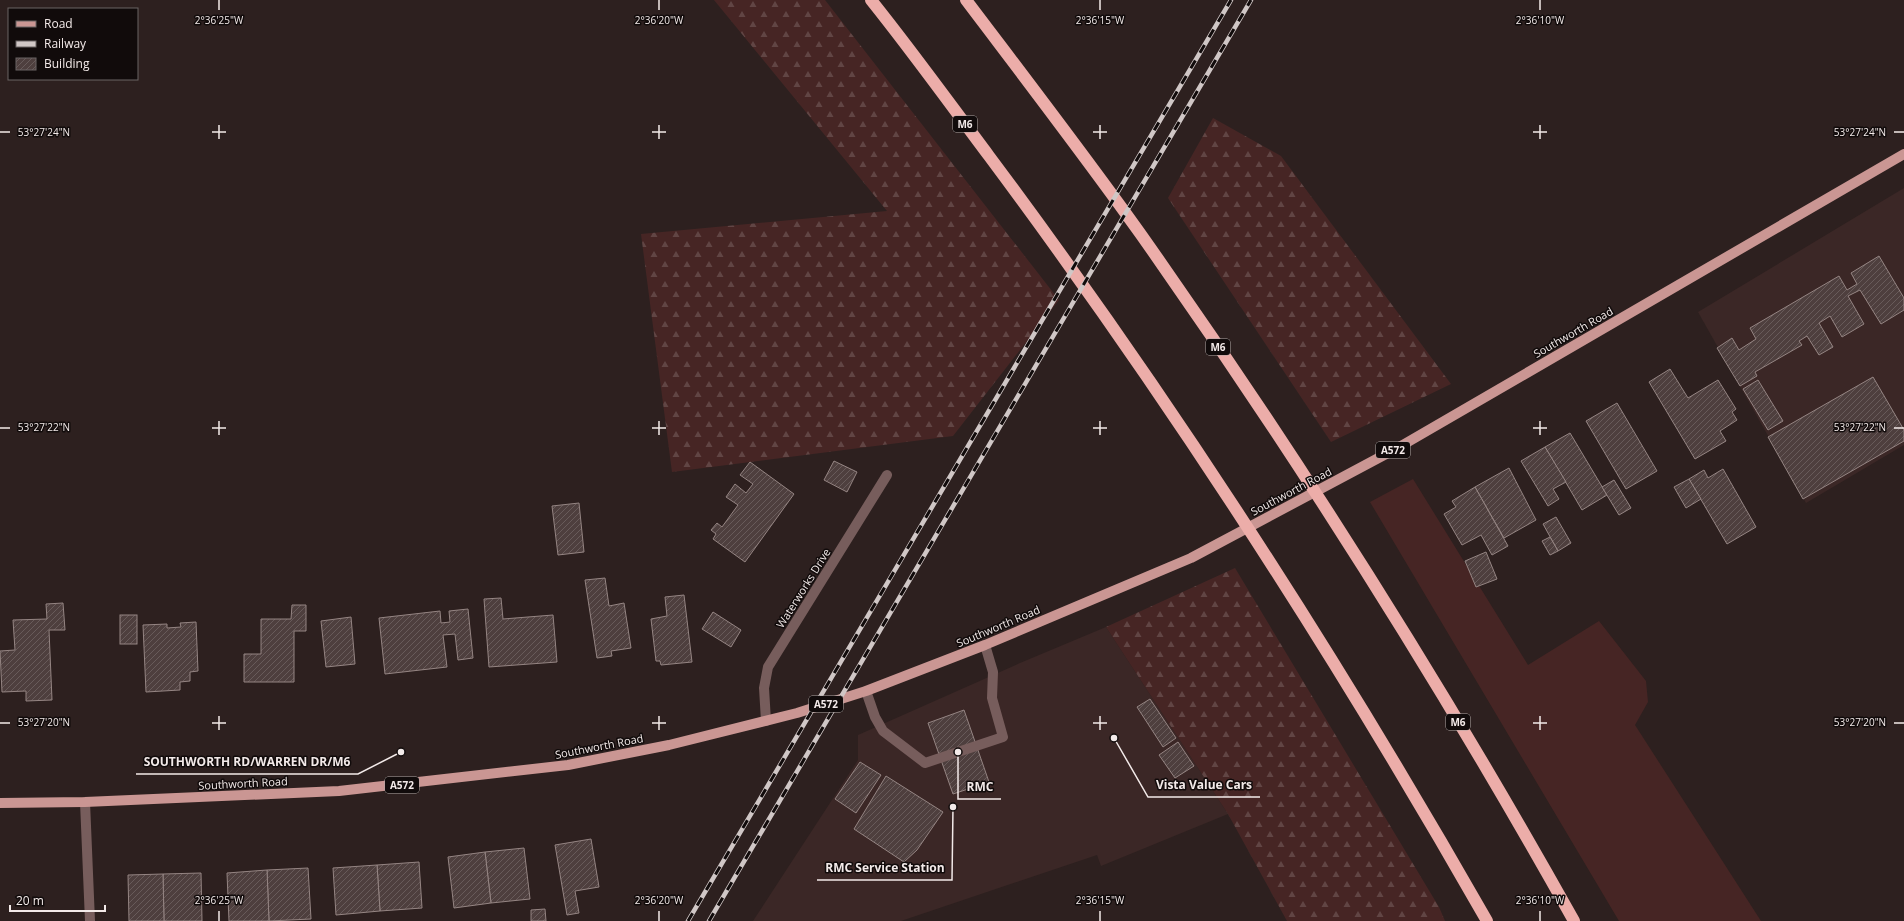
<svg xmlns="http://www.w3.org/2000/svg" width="1904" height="921" font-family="'Open Sans',sans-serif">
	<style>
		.built { fill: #3b2726 }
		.grass { fill: #462524 }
		.forest { fill: url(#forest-firs) }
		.building { fill: url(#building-hatch); stroke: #958583 }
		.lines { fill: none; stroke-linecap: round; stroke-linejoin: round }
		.lane { stroke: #775d5c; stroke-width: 10 }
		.street { stroke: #775d5c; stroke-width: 10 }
		.primary { stroke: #ca9693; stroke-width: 10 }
		.highway { stroke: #ecada9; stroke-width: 12 }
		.rail-casing { stroke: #d0c7c6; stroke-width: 4.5 }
		.rail { stroke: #110b0b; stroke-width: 3; stroke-dasharray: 9; stroke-linecap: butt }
		.ticks { fill: none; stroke: #f3eae9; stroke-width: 1.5 }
		.labels { text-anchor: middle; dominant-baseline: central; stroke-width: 3; stroke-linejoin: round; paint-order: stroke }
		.shield { fill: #110b0b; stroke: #afa7a6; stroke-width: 1 }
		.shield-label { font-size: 10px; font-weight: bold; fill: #f3eae9 }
		.street-label { font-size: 11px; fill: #f3eae9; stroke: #110b0b }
		.ticks-label { font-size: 10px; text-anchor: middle; fill: #f3eae9; stroke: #110b0b; stroke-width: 3; stroke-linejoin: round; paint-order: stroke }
		.leader { fill: none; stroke: #f3eae9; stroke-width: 1.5 }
		.callout-dot { fill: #f3eae9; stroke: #110b0b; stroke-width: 1.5 }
		.callout-label { font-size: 12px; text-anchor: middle; font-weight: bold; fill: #f3eae9; stroke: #110b0b; stroke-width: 3; stroke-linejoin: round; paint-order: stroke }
	</style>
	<defs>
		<pattern id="forest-firs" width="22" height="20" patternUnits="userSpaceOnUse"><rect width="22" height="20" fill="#462524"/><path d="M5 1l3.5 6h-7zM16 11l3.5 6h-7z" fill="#614544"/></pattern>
		<pattern id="building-hatch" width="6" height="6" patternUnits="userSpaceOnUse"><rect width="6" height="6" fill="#4e3f3e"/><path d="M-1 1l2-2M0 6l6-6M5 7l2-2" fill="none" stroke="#685b5a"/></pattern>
	</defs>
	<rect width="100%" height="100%" fill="#2d201f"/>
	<g class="built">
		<path d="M1904,188v257l-98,58 -108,-191z"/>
		<path d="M1106,627l122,187 -127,52 -4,-11 -196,66h-148l105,-161v-25l162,-72z"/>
	</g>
	<path class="grass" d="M1413,479l115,186 71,-44 47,60 2,21 -13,23 126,196h-142l-249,-419z"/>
	<g class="forest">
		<path d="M714,0h111l234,300 -106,136 -281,36 -31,-238 246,-23z"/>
		<path d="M1213,118l68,38 170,228 -120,58 -163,-244z"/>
		<path d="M1235,568l204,339 6,14h-158l-59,-107 -122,-187z"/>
	</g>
	<g class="building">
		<path d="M1879,256l25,42v12l-23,14 -21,-34 -12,6 16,28 -22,13 -12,-21 -11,7 14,24 -14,8 -12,-19 -8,5 3,4 -47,27 2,4 -17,10 -23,-38 15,-10 7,12 17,-11 -6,-11 89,-52 8,14 10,-6 -6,-11z"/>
		<path d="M1670,369l18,29 30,-18 18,29 -4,3 5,8 -17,11 6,10 -31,18 -46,-77z"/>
		<path d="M1873,377l31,53v11l-101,58 -35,-62z"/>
		<path d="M1758,380l25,41 -15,9 -25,-41z"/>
		<path d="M1617,403l40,68 -31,18 -40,-68z"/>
		<path d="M1570,433l37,62 -25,15 -37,-63z"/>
		<path d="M1545,447l21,35 -13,7 6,10 -11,7 -27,-45z"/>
		<path d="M834,461l23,11 -10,20 -23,-12z"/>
		<path d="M750,462l44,32 -49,68 -32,-23 3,-5 -5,-4 6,-7 5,4 16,-22 -12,-8 9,-13 11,9 7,-9 -13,-9z"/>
		<path d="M1509,468l27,52 -32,18 -29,-51z"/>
		<path d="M1723,469l33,58 -29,17 -38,-65 15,-9 4,8z"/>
		<path d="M1689,479l12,20 -15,9 -12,-21z"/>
		<path d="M1614,480l17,28 -12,7 -17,-28z"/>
		<path d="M1475,487l33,59 -16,9 -11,-20 -19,10 -18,-31 12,-7 -4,-6z"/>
		<path d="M579,503l5,49 -26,3 -6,-49z"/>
		<path d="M1556,517l15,26 -13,8 -15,-27z"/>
		<path d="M1550,537l8,14 -8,4 -8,-14z"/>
		<path d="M1486,552l11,27 -21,8 -11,-26z"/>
		<path d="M605,578l4,28 15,-3 7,45 -20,3 1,5 -15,2 -12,-78z"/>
		<path d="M684,595l8,67 -31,3 -1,-4h-4l-5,-42 16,-3 -2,-19z"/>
		<path d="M501,598l2,21 50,-4 4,47 -68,5 -5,-68z"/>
		<path d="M63,603l2,27h-16l3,70 -26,1v-10l-24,1 -2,-41 15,-1 -2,-30 34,-1 -1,-15z"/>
		<path d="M292,605h14v26h-12v51h-50v-28h17v-35h30z"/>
		<path d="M468,609l5,49 -15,2 -3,-26 -12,1 4,32 -62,7 -6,-56 61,-7 1,12 9,-1 -1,-11z"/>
		<path d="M713,612l28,18 -10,17 -29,-18z"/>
		<rect x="120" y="615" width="17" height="29"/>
		<path d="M351,617l4,47 -29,3 -5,-46z"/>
		<path d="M196,622l2,49 -8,1v9l-10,1v8l-34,2 -3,-67 24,-1v4l14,-1 -1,-4z"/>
		<path d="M1150,699l26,39 -13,9 -26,-40z"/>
		<path d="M964,710l25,72 -36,12 -25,-71z"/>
		<path d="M1178,742l16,24 -19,12 -16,-23z"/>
		<path d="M860,762l21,13 -25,38 -21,-14z"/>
		<path d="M886,776l57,36 -26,38 -13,12 -50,-33z"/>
		<path d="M591,839l8,48 -24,4 4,22 -12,2 -12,-70z"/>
		<path d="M524,848l6,51 -39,4 -6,-51z"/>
		<path d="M485,852l6,51 -37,5 -6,-51z"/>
		<path d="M419,862l3,46 -42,3 -3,-46z"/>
		<path d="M377,865l3,46 -44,4 -3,-47z"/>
		<path d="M308,868l3,51 -42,2 -2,-51z"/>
		<path d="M267,870l2,51h-40l-2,-48z"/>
		<path d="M201,873l1,48h-38l-1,-47z"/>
		<path d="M163,874l1,47h-35l-1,-46z"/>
		<path d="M545,909l1,12h-15v-11z"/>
	</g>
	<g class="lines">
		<path class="lane" d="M866,691l9,26 8,14 42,32 78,-26 -11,-39 1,-26 -8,-27"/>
		<g class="street">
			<path d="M766,721l-2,-33 4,-21 119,-192"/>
			<path d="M85,802l5,119"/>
		</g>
		<path class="primary" d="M0,803l85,-1 254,-11 229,-26 101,-20 128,-32 69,-22 119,-46 206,-87 210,-112 503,-292"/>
		<g class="highway">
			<path d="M871,0c41,51 79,104 118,156 182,244 347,500 498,765"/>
			<path d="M966,0c59,78 119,156 176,236 155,220 300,449 432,685"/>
		</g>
		<defs>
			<g id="rail">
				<path d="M688,921l543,-921"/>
				<path d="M709,921l542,-921"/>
			</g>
		</defs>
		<use href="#rail" class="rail-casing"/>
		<use href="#rail" class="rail"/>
	</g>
	<path class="ticks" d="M219,0v10M659,0v10M1100,0v10M1540,0v10M219,125v14M659,125v14M1100,125v14M1540,125v14M0,132h10M212,132h14M652,132h14M1093,132h14M1533,132h14M1894,132h10M219,421v14M659,421v14M1100,421v14M1540,421v14M0,428h10M212,428h14M652,428h14M1093,428h14M1533,428h14M1894,428h10M219,716v14M659,716v14M1100,716v14M1540,716v14M0,723h10M212,723h14M652,723h14M1093,723h14M1533,723h14M1894,723h10M219,911v10M659,911v10M1100,911v10M1540,911v10"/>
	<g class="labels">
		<g class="shield">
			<rect x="953" y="116" width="24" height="16" rx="3"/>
			<rect x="1206" y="339" width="24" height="16" rx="3"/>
			<rect x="1376" y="442" width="34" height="16" rx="3"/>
			<rect x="809" y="696" width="34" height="16" rx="3"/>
			<rect x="1446" y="714" width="24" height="16" rx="3"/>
			<rect x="385" y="777" width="34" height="16" rx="3"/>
		</g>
		<g class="shield-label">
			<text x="965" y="124">M6</text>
			<text x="1218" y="347">M6</text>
			<text x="1393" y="450">A572</text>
			<text x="826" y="704">A572</text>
			<text x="1458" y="722">M6</text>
			<text x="402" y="785">A572</text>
		</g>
		<g class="street-label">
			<text transform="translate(1573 332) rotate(-30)">Southworth Road</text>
			<text transform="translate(1291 491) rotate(-28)">Southworth Road</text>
			<text transform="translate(803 588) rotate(-58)">Waterworks Drive</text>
			<text transform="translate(998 626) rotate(-23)">Southworth Road</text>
			<text transform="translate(599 746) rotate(-11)">Southworth Road</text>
			<text transform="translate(243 783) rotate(-3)">Southworth Road</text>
		</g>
	</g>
	<g class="ticks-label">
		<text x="219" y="24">2°36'25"W</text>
		<text x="659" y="24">2°36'20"W</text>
		<text x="1100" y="24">2°36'15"W</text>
		<text x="1540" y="24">2°36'10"W</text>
		<text x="44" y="136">53°27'24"N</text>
		<text x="1860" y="136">53°27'24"N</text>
		<text x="44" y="431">53°27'22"N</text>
		<text x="1860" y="431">53°27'22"N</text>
		<text x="44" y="726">53°27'20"N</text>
		<text x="1860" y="726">53°27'20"N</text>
		<text x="219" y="904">2°36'25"W</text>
		<text x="659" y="904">2°36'20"W</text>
		<text x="1100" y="904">2°36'15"W</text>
		<text x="1540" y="904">2°36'10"W</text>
	</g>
	<path class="leader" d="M401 752L358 774H136M1114 738L1148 797H1260M958 752L958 799H1001M953 807L952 880H817"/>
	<g class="callout-dot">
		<circle cx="401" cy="752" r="4"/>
		<circle cx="1114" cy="738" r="4"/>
		<circle cx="958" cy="752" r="4"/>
		<circle cx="953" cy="807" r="4"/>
	</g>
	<g class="callout-label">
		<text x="247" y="766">SOUTHWORTH RD/WARREN DR/M6</text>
		<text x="1204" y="789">Vista Value Cars</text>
		<text x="980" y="791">RMC</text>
		<text x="885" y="872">RMC Service Station</text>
	</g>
	<rect x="8" y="8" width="130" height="72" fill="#110b0b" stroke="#6b6464"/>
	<rect x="16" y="21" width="20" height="6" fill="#ca9693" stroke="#6b6464"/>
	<text x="44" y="28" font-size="12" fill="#f3eae9">Road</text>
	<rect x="16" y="41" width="20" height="6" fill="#d0c7c6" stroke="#6b6464"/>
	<text x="44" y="48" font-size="12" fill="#f3eae9">Railway</text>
	<rect x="16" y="58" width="20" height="12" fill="url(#building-hatch)" stroke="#6b6464"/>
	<text x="44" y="68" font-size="12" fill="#f3eae9">Building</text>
	<path d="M10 905v6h95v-6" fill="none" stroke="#f3eae9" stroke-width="2"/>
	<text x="16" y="905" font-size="12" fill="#f3eae9" stroke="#110b0b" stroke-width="3" paint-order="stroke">20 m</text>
</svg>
